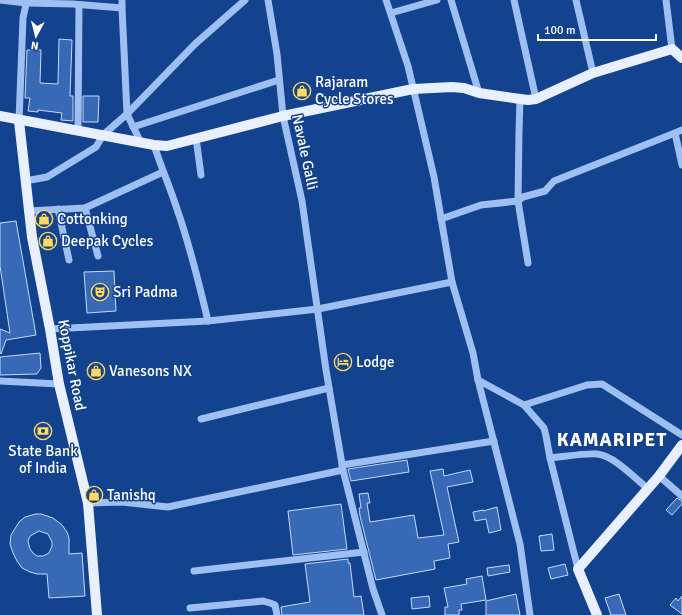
<svg xmlns="http://www.w3.org/2000/svg" width="682" height="615" font-family="Signika,sans-serif">
	<style>
		.building { fill: #3769b6; stroke: #c4dbfc; fill-rule: evenodd }
		.lines { fill: none; stroke-linecap: round; stroke-linejoin: round }
		.minor { stroke: #9ebff1; stroke-width: 7 }
		.major { stroke: #e8efff; stroke-width: 10 }
		.labels { text-anchor: middle; dominant-baseline: central; stroke-width: 3; stroke-linejoin: round; paint-order: stroke }
		.poi-label { font-size: 15px; fill: #fff; stroke: #13428e; text-anchor: start }
		.street-label { font-size: 15px; fill: #fff; stroke: #13428e }
		.district-label { font-size: 19px; font-weight: bold; letter-spacing: 1px; fill: #fff; stroke: #13428e }
	</style>
	<rect width="100%" height="100%" fill="#13428e"/>
	<g class="building">
		<path d="M59,39l13,1 -2,56h3v25l-12,-1 1,-7 -24,-3v2l-10,-1 2,-13h-5l2,-48h14l-1,33 18,1z"/>
		<path d="M83,96h16l-1,26h-15z"/>
		<path d="M16,221l20,114 -30,5 -5,14 -1,-1v-24l10,4 -10,-67v-43z"/>
		<path d="M114,271l2,40 -29,2 -3,-41z"/>
		<path d="M40,353l1,15 -4,6 -37,1v-18z"/>
		<path d="M407,460l2,12 -58,9 -3,-12z"/>
		<path d="M443,469l1,7 26,-6 3,12 -26,5 12,55 -11,2 2,14 -16,3 1,8 -59,11 -16,-64 -1,-8h2l-2,-14 9,-1 2,10h-3l3,19 44,-7 4,23 26,-3 -14,-64z"/>
		<path d="M677,498l5,3v3l-10,11 -6,-5z"/>
		<path d="M341,504l6,45 -54,6 -5,-44z"/>
		<path d="M497,507l4,23 -12,3 -3,-14 -11,2 -2,-9 10,-2v1z"/>
		<path d="M36,514h5l12,4 9,7 5,7 2,6v16l13,-1 3,43 -36,2 -2,-24h-10l-7,-2 -8,-4 -5,-7 -4,-8 -3,-9 1,-9 8,-13 6,-5zM39,531l9,3 4,8v4l-3,7 -6,3h-6l-4,-3 -3,-4 -2,-8 2,-5z"/>
		<path d="M552,534l2,16 -13,1 -2,-15z"/>
		<path d="M348,559v4h2l4,34 7,-1 3,19h-82l-1,-8 29,-5 -5,-38z"/>
		<path d="M565,564l3,11 -17,4 -3,-11z"/>
		<path d="M509,565l1,7 -22,4 -1,-8z"/>
		<path d="M482,576l4,24 -25,4 1,6h-3v5h-14v-8h3l-4,-19 23,-4 -1,-5z"/>
		<path d="M516,594l4,21h-34v-14z"/>
		<path d="M619,594l7,21h-15l-6,-17z"/>
		<path d="M429,596l1,11 -18,2 -1,-11z"/>
		<path d="M682,596v18l-12,-9 6,-7 2,3z"/>
	</g>
	<g class="lines">
		<g class="minor">
			<path d="M0,0l26,3 47,1 49,4 5,106 14,29"/>
			<path d="M122,0v8"/>
			<path d="M268,0l9,54 6,62 19,85 24,169 17,100 30,119 9,26"/>
			<path d="M386,0l22,66 26,111 18,105 21,71 5,27 46,25 20,23 2,8 4,22 28,111"/>
			<path d="M451,0l28,93"/>
			<path d="M514,0l22,99"/>
			<path d="M576,0l17,73"/>
			<path d="M666,0l6,49"/>
			<path d="M391,13l46,-13"/>
			<path d="M520,99l-1,32 -1,70 10,62"/>
			<path d="M19,121l4,-103 4,-18"/>
			<path d="M133,127l146,-47"/>
			<path d="M682,130l-7,3 7,32"/>
			<path d="M78,131l1,-126"/>
			<path d="M196,138l5,37"/>
			<path d="M154,145c7,22 16,42 23,64 13,37 22,74 31,112"/>
			<path d="M25,181l22,-4 49,-30 7,-12 24,-21 68,-70 50,-44"/>
			<path d="M85,208l13,48"/>
			<path d="M58,209l11,51"/>
			<path d="M28,211l57,-3 78,-36"/>
			<path d="M441,219l40,-14 37,-4 5,-4 22,-6 9,-10 121,-48"/>
			<path d="M50,329l158,-8 110,-12 134,-27"/>
			<path d="M478,380l42,164 10,71"/>
			<path d="M0,381l59,3"/>
			<path d="M524,405l63,-20 15,-1 80,51"/>
			<path d="M201,419l128,-31"/>
			<path d="M550,458c13,-1 34,-5 47,-4 16,1 38,24 51,35"/>
			<path d="M342,465l152,-24"/>
			<path d="M659,476l23,20"/>
			<path d="M88,503l34,-1 46,5 175,-37"/>
			<path d="M194,571l170,-19"/>
			<path d="M190,608l73,-7 7,2 5,2 2,10"/>
		</g>
		<g class="major">
			<path d="M0,116l154,29 13,1 116,-30 130,-27 39,-2 12,1 15,5 41,6 8,1 8,-1 57,-26 79,-24 10,9"/>
			<path d="M19,121l13,116 18,92 9,55 29,119 9,112"/>
			<path d="M597,615l-19,-46 81,-93 23,-31"/>
		</g>
	</g>
	<defs>
		<symbol id="shop-ring" viewBox="-11 -11 22 22"><circle r="9.5" fill="#13428e" stroke="#ffd95e" stroke-width="1.5"/><path d="M-5-2.5h2.3a2.7 3.5 0 0 1 5.4 0H5L5.5 6h-11ZM-1.5-2.5h3a1.5 2.3 0 0 0-3 0Z" fill="#ffd95e"/></symbol>
		<symbol id="theatre-ring" viewBox="-11 -11 22 22"><circle r="9.5" fill="#13428e" stroke="#ffd95e" stroke-width="1.5"/><path d="M-5-5.5Q0-4 5-5.5V0Q5 5 0 6Q-5 5-5 0ZM-3.3-2.5H-1v1.5H-3.3ZM1-2.5H3.3v1.5H1ZM-2.8 1Q0 5.5 2.8 1Z" fill="#ffd95e"/></symbol>
		<symbol id="hotel-ring" viewBox="-11 -11 22 22"><circle r="9.5" fill="#13428e" stroke="#ffd95e" stroke-width="1.5"/><path d="M-6-4.5h1.5V1H6V5H4.5V3h-9V5H-6ZM-4 0a1.8 1.8 0 1 1 3.6 0ZM.5 0V-2.5h3Q6-2.5 6 0Z" fill="#ffd95e"/></symbol>
		<symbol id="bank-ring" viewBox="-11 -11 22 22"><circle r="9.5" fill="#13428e" stroke="#ffd95e" stroke-width="1.5"/><path d="M-6-4H6V4H-6ZM0-2.3a2.3 2.3 0 1 0 0 4.6a2.3 2.3 0 1 0 0-4.6Z" fill="#ffd95e"/></symbol>
	</defs>
	<g fill-rule="evenodd">
		<use href="#shop-ring" x="292" y="81" width="20" height="20"/>
		<use href="#shop-ring" x="34" y="209" width="20" height="20"/>
		<use href="#shop-ring" x="38" y="231" width="20" height="20"/>
		<use href="#theatre-ring" x="90" y="282" width="20" height="20"/>
		<use href="#hotel-ring" x="333" y="352" width="20" height="20"/>
		<use href="#shop-ring" x="86" y="361" width="20" height="20"/>
		<use href="#bank-ring" x="33" y="421" width="20" height="20"/>
		<use href="#shop-ring" x="84" y="485" width="20" height="20"/>
	</g>
	<g class="labels">
		<g class="poi-label">
			<text x="315" y="82">Rajaram<tspan x="315" dy="17">Cycle Stores</tspan></text>
			<text x="57" y="219">Cottonking</text>
			<text x="61" y="241">Deepak Cycles</text>
			<text x="113" y="292">Sri Padma</text>
			<text x="356" y="362">Lodge</text>
			<text x="109" y="371">Vanesons NX</text>
			<text x="43" y="451" text-anchor="middle">State Bank<tspan x="43" dy="17">of India</tspan></text>
			<text x="107" y="495">Tanishq</text>
		</g>
		<g class="street-label">
			<text transform="translate(305 152) rotate(78)">Navale Galli</text>
			<text transform="translate(72 365) rotate(79)">Koppikar Road</text>
		</g>
		<g class="district-label">
			<text x="612" y="440">KAMARIPET</text>
		</g>
	</g>
	<g transform="translate(36 36) rotate(187)" stroke="#13428e" stroke-width="3" paint-order="stroke">
	<path d="M0-3L7 15L0 10L-7 15Z" fill="#ffffff"/>
	<text y="-6" font-size="11" font-weight="bold" text-anchor="middle" fill="#ffffff">N</text>
	</g>
	<path d="M538 34v6h118v-6" fill="none" stroke="#ffffff" stroke-width="2"/>
	<text x="544" y="34" font-size="12" fill="#ffffff" stroke="#13428e" stroke-width="3" paint-order="stroke">100 m</text>
</svg>
